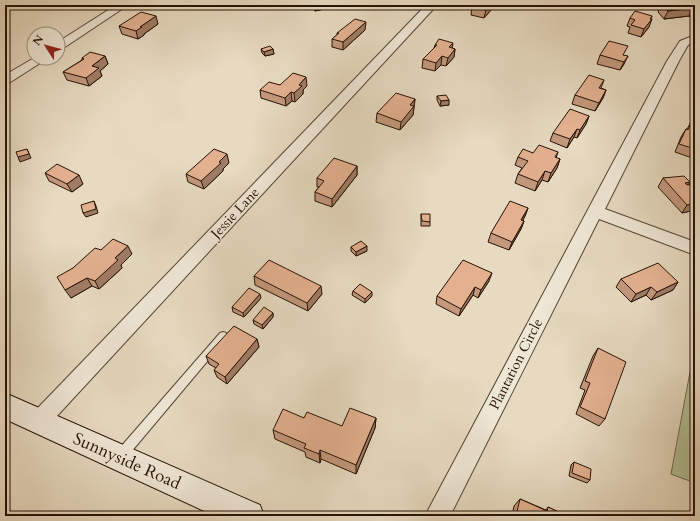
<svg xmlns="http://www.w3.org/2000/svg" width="700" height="521" font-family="Cardo,serif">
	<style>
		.green { fill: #b2c095; stroke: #6c684e }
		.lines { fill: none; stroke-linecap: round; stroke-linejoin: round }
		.lane-casing { stroke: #564334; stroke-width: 2 }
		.street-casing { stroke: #564334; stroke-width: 2 }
		.secondary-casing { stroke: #261106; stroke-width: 2 }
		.lane { fill: #efe7d6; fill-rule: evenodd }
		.street { fill: #efe7d6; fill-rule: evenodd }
		.secondary { fill: #efe7d6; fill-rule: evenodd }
		.wall { fill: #c3987c; stroke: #261106 }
		.shaded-wall { fill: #9f7c65; stroke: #261106 }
		.building { fill: #e3b190; stroke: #261106 }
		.labels { text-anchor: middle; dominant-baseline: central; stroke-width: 3; stroke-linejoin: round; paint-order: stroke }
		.street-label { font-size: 14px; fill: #261106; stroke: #efe7d6 }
		.near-street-label { font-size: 17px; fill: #261106; stroke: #efe7d6 }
	</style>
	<rect width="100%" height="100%" fill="#e7dac0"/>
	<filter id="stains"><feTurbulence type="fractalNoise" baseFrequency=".005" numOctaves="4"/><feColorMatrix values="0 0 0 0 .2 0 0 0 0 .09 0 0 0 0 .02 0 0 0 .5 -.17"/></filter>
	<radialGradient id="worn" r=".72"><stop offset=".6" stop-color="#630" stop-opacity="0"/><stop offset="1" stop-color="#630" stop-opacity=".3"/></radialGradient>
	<path class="green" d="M690,372l5,2v109l-24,-9z"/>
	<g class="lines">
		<defs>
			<path id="lane" d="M223,332l3,1 1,3 -1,3 -100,119 -4,1 -4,-1 -1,-4 1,-4 102,-117z"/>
			<g id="street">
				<path d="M116,5h12l-66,44 -4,1v-8z"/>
				<path d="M426,5h11l-392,424 -7,3 -7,-3 -4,-7 4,-7z"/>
				<path d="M695,35v7l-7,3 -9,16 -74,148 90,33v13l-96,-36 -149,297h-25l242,-455 13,-20z"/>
				<path d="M34,58h14l-39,25 -4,1v-9z"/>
			</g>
			<path id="secondary" d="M5,393l255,112 4,11h-49l-210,-97z"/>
		</defs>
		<use href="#lane" class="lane-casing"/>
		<use href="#street" class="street-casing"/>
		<use href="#secondary" class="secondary-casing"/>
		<use href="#lane" class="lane"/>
		<use href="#street" class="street"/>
		<use href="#secondary" class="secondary"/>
	</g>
	<g class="wall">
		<path d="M169,5h16l-4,3z"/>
		<path d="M312,5h11l1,4 -9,2 -2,-3z"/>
		<path d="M472,5h20l-1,5 -7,8 -13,-3z"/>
		<path d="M661,5h34v12l-4,1 -2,-2 -25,3 -6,-7z"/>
		<path d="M630,18l21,1 -2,8 -8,10 -13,-4 2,-6 -3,-1z"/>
		<path d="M158,24l-14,10v1l-6,4 -16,-5 -3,-8z"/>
		<path d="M365,30l-22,20 -11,-3v-8l5,-4v-2z"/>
		<path d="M435,45l20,4 -1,8 -8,9 -5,-1 -6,6 -13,-3 1,-9 11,-11z"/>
		<path d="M261,49h12l1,5 -9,2 -3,-3z"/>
		<path d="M600,55h24v9l-4,6 -23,-6z"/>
		<path d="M105,56l3,8 -8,7 2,5 -13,10 -22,-6 -4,-8 19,-12v-2z"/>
		<path d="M604,80l-3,8 5,2 -3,8 -8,13 -23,-7 3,-9z"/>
		<path d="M280,85l27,1 -4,4v4l-8,8 -3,-1 -6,5 -25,-8 -1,-8z"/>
		<path d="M437,96l12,9 -9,1 -3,-6z"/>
		<path d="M415,99l-2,16 -13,15 -24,-8 1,-9z"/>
		<path d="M589,116l-3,8 -9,14 -3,-1 -7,11 -17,-7 3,-8z"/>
		<path d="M691,122l4,1v36l-20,-7 6,-15 5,-8h1z"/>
		<path d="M558,152l-2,6 4,1 -3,9 -9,14 -6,-2 -7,11 -20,-8 3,-9 4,-6 -7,-3 3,-8 15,-4z"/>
		<path d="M229,163l-6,6v2l-19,18 -16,-7 -2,-8z"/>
		<path d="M357,166v9l-25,32 -17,-6v-9l4,-5h-2v-9z"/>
		<path d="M45,173l38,11 -11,8 -23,-11z"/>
		<path d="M663,178l27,4 -2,3 7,-1v26l-13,3 -24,-26z"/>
		<path d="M528,208l-3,8 -2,4 1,1 -3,8 -12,21 -21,-8 3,-9z"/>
		<path d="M421,214l9,8v4h-9z"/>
		<path d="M351,247l16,4 -11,5 -5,-5z"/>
		<path d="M101,250l31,4 -11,11 1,3 -23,21 -7,-3 -21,12 2,-30z"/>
		<path d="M254,276l68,18 -14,17 -53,-26z"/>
		<path d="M621,279l57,3 -5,8 -22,10 -5,-5 -15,7 -15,-15z"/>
		<path d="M489,281l-11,17 -5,-3 -14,21 -23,-12 1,-8z"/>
		<path d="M353,291l19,5 -7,7 -13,-8z"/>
		<path d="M261,298l-17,19 -11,-5 -1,-5z"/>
		<path d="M273,313v4l-10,12 -9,-5 -1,-4z"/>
		<path d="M257,339l2,8 -32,37 -10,-7 -3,-7 2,-2 -7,-4 -3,-8z"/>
		<path d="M598,348l7,71 -6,7 -23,-12 9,-24 -5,-2 13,-32z"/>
		<path d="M695,356v14l-4,-2 2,-10z"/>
		<path d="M304,418l38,8 34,-8 -1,10 -19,46 -35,-15 -1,4 -14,-6 -1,-5 -30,-13 -2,-9z"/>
		<path d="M574,462l16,18 -3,3 -18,-7 2,-11z"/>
		<path d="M520,499l26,11 2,-3 19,9h-55l2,-10z"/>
	</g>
	<g class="shaded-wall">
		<path d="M180,5h5l-4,3z"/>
		<path d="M322,5h1l1,4 -9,2v-4z"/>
		<path d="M489,5h3l-1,5 -7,8 2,-8z"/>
		<path d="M693,8l-4,8 -25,3 4,-8z"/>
		<path d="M695,10v7l-4,1z"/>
		<path d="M156,16l2,8 -14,10v1l-6,4 -2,-8 4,-4z"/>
		<path d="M652,16l-3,7 3,-4 -3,8 -8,10 3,-8z"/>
		<path d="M366,22l-1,8 -22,20v-8z"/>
		<path d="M453,43l-1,8 -3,-4z"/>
		<path d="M273,49l1,5 -9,2 -1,-4z"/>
		<path d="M455,49l-1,8 -8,9 2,-8z"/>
		<path d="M105,56l3,8 -8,7 2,5 -13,10 -3,-8 6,-12z"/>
		<path d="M442,56l-1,9 -6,6 1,-8z"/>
		<path d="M628,56l-4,8 -4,6 4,-8z"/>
		<path d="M306,77l1,9 -4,4v4l-8,8 -1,-9 5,-8z"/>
		<path d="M606,90l-3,8 -8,13 4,-8z"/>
		<path d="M291,92l1,9 -6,5 -1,-8z"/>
		<path d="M415,99l-2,16 -13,15 1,-8 9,-17z"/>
		<path d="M449,100v5l-9,1 1,-5z"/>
		<path d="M589,116l-3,8 -9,14 3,-8z"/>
		<path d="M5,122l3,26 -3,1z"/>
		<path d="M577,129l-3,8 -7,11 3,-9z"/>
		<path d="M27,149l4,9 -11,4 -2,-5z"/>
		<path d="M227,154l2,9 -6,6v2l-19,18 -3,-8 18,-19z"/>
		<path d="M560,159l-3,9 -9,14 3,-9z"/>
		<path d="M357,166v9l-25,32v-8z"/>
		<path d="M545,171l-3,9 -7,11 3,-9z"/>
		<path d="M79,175l4,9 -11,8 -5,-8z"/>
		<path d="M690,182l-5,8v-7z"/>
		<path d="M94,201l2,5 2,7 -12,4 -3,-4z"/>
		<path d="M695,203v7l-13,3 5,-8z"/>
		<path d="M528,208l-3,8 -7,12 3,-8z"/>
		<path d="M5,218l2,4 2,12 -4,1z"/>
		<path d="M524,221l-3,8 -12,21 3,-8z"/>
		<path d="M128,246l4,8 -11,11 1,3 -23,21 -4,-8 20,-23z"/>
		<path d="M367,246v5l-11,5v-4z"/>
		<path d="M492,273l-3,8 -11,17 3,-8z"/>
		<path d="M87,278l5,8 -21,12 -6,-8z"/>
		<path d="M678,282l-5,8 -22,10 6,-8z"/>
		<path d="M321,286l1,8 -14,17 -1,-8z"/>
		<path d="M475,287l-2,8 -14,21 2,-7z"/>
		<path d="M651,287l-5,8 -15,7 5,-8z"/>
		<path d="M372,292v4l-7,7v-4z"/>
		<path d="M260,294l1,4 -17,19 -1,-4z"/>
		<path d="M273,313v4l-10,12 -1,-4z"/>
		<path d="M257,339l2,8 -32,37 -2,-7z"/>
		<path d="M376,418l-1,10 -19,46v-9z"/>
		<path d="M320,450l1,9 -1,4 -1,-9z"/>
	</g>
	<g class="building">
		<path d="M313,5h9l-7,2z"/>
		<path d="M474,5h16l-4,5 -13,-3z"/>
		<path d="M662,5h33v5l-2,-2 -25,3z"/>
		<path d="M635,11l17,5 -2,3h2l-8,10 -13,-4 4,-5 -5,-2z"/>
		<path d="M141,12l15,4 -16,11h2l-6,4 -17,-5z"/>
		<path d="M355,19l11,3 -23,20 -11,-3 7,-6h-2z"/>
		<path d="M439,39l14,4 -4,4 6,2 -7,9 -6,-2 -6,7 -13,-4 14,-14h-2z"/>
		<path d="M609,41l19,5 -5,9 5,1 -4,6 -24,-7z"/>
		<path d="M270,46l3,3 -9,3 -3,-3z"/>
		<path d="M90,52l15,4 -13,10 7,2 -13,10 -23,-6 21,-13 -2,-1z"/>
		<path d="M293,73l13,4 -7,8 3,1 -8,7 -3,-1 -6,6 -25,-8 9,-8 11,3z"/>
		<path d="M589,75l15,5 -5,8 7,2 -7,13 -24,-8z"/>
		<path d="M396,93l19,6 -5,6 4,1 -13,16 -24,-9z"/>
		<path d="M446,95l3,5 -8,1 -4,-5z"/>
		<path d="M570,109l19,7 -9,14 -3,-1 -7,10 -17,-6z"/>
		<path d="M691,122l4,1v26l-16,-5 7,-15 2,1z"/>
		<path d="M539,145l19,7 -3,5 5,2 -9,14 -6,-2 -7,11 -20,-8 10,-13 -10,-4 5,-8 10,4z"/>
		<path d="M27,149l2,5 -11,3 -2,-5z"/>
		<path d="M214,149l13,5 -8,8 2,1 -20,18 -15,-7z"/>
		<path d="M334,158l23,8 -25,33 -17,-7 9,-11 -7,-3z"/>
		<path d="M57,164l22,11 -12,9 -22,-11z"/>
		<path d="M684,176l6,6 -5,1 2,2 8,-1v19l-8,2 -24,-27z"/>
		<path d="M94,201l2,8 -13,4 -2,-8z"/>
		<path d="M510,201l18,7 -7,12 3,1 -12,21 -21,-9z"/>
		<path d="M421,214h9v8l-8,-1z"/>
		<path d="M113,239l15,7 -13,12 3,2 -23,21 -8,-3 -22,12 -8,-13 16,-9 22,-20 6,2z"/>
		<path d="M361,241l6,5 -11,6 -5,-5z"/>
		<path d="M269,260l52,26 -14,17 -53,-27z"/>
		<path d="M463,260l29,13 -11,17 -6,-3 -14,22 -24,-13z"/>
		<path d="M658,263l20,19 -21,10 -6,-5 -15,7 -15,-15z"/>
		<path d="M360,284l12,8 -7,7 -12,-8z"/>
		<path d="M249,288l11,6 -17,19 -11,-6z"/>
		<path d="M264,307l9,6 -11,12 -9,-5z"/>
		<path d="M234,326l23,13 -32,38 -11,-7 5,-6 -13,-8z"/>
		<path d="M598,348l28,14 -21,57 -25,-12 10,-24 -5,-2z"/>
		<path d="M350,408l26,10 -20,47 -36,-15 -1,4 -15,-6 2,-4 -33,-14 10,-21 21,9 3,-6 35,14z"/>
		<path d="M574,462l17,7 -1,11 -18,-7z"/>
		<path d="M520,499l27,12 1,-4 19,9h-51z"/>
	</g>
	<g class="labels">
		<g class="street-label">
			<text transform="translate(235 213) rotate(-47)">Jessie Lane</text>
			<text transform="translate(516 364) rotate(-63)">Plantation Circle</text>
		</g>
		<g class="near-street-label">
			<text transform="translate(127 461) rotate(24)">Sunnyside Road</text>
		</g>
	</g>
	<rect width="700" height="521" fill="none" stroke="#e7dac0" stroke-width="20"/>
	<rect x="6" y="6" width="688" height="509" fill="none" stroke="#261106" stroke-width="2"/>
	<rect x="10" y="10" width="680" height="501" fill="none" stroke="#261106"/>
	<g transform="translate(46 46) rotate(306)"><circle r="19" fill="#efe7d6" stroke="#9f9183"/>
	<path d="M0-3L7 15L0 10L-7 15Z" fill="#8f2418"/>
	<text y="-6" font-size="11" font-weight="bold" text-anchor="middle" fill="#261106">N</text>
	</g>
	<rect width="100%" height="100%" filter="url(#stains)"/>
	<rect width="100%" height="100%" fill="url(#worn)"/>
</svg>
